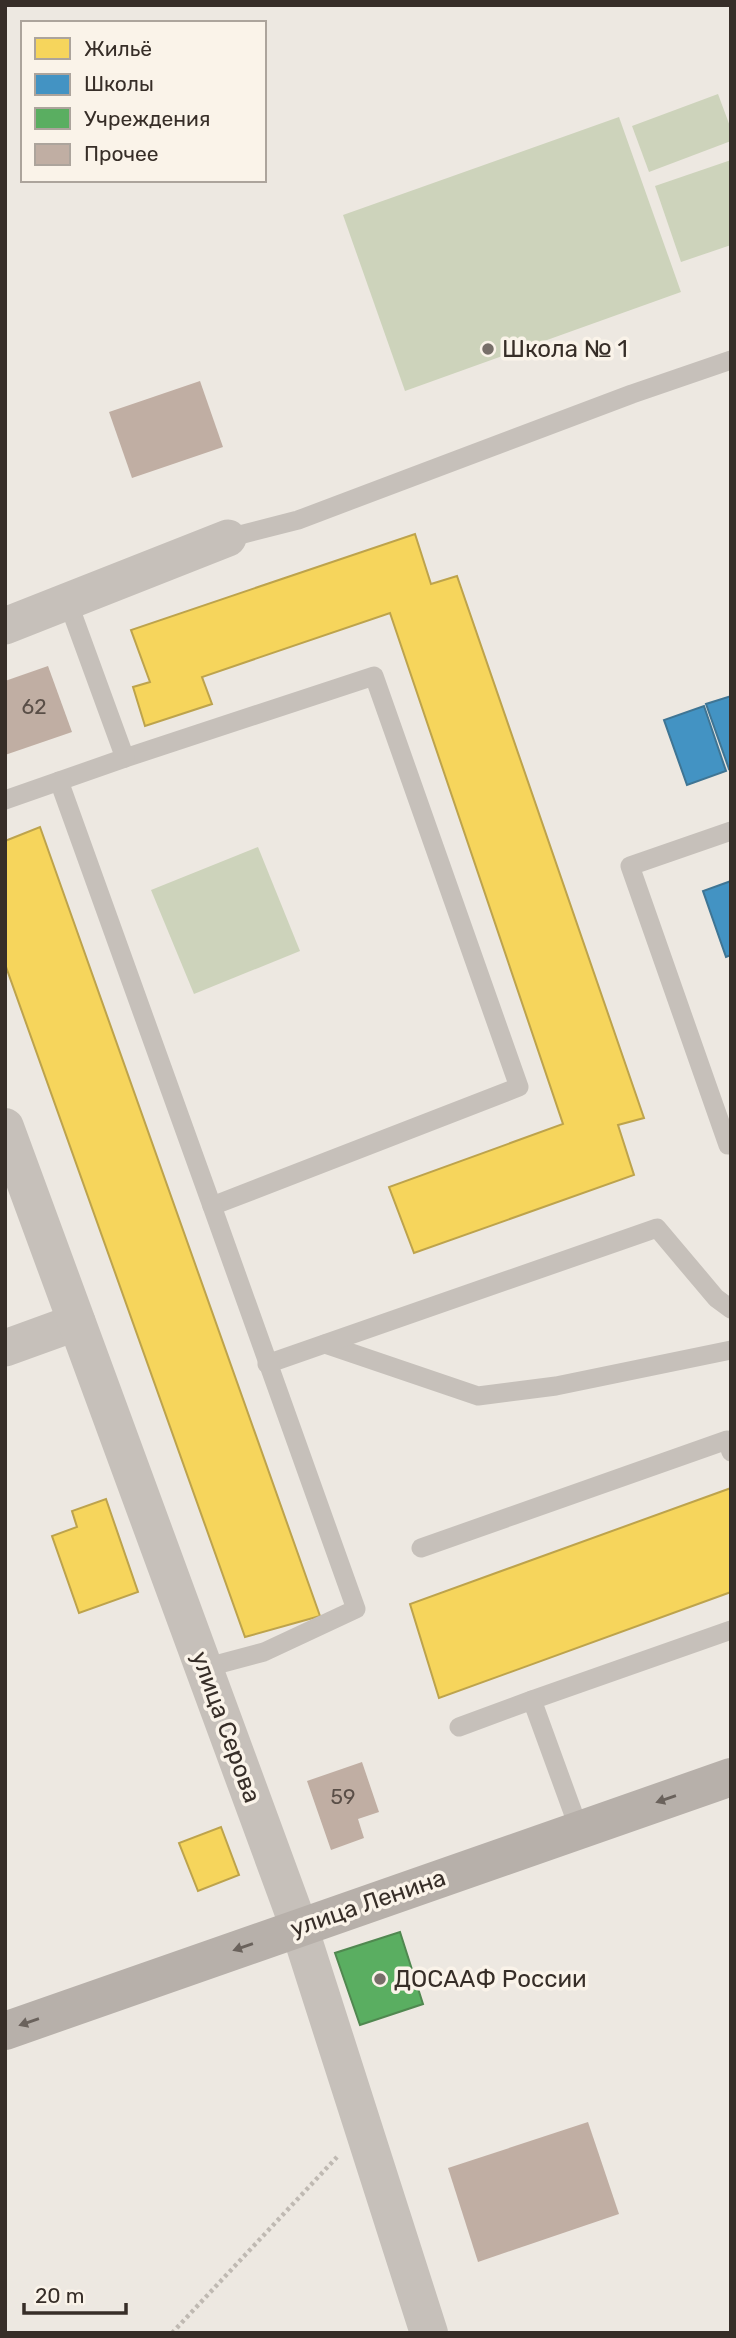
<svg xmlns="http://www.w3.org/2000/svg" width="736" height="2338" font-family="Rubik,sans-serif">
	<style>
		.green { fill: #cdd3bb }
		.homes { fill: #f6d55c; stroke: #bda34c; stroke-width: 2 }
		.schools { fill: #4393c3; stroke: #3f7594; stroke-width: 2 }
		.public { fill: #5aae61; stroke: #508850; stroke-width: 2 }
		.building { fill: #c0aea3 }
		.lines { fill: none; stroke-linecap: round; stroke-linejoin: round }
		.path { stroke: #bfb9b2; stroke-width: 4.5; stroke-dasharray: 3.5 3.5; stroke-linecap: butt }
		.service { stroke: #c6c0ba; stroke-width: 19 }
		.minor { stroke: #c6c0ba; stroke-width: 37 }
		.tertiary { stroke: #c6c0ba; stroke-width: 38 }
		.secondary { stroke: #b7b0aa; stroke-width: 38 }
		.oneway { fill: #6a625c }
		.poi-dot { fill: #776f69; stroke: #faf3e9; stroke-width: 2.5 }
		.labels { text-anchor: middle; dominant-baseline: central; stroke-width: 7; stroke-linejoin: round; paint-order: stroke }
		.number-label { font-size: 21px; fill: #594e47 }
		.poi-label { font-size: 24px; fill: #372e28; stroke: #faf3e9; text-anchor: start }
		.street-label { font-size: 24px; fill: #372e28; stroke: #faf3e9 }
	</style>
	<rect width="100%" height="100%" fill="#ede8e1"/>
	<g class="green">
		<path d="M718,94l13,35v12l-82,31 -17,-46z"/>
		<path d="M619,117l62,175 -276,99 -62,-176z"/>
		<path d="M731,160v85l-50,17 -26,-76z"/>
		<path d="M258,847l42,104 -106,43 -43,-104z"/>
	</g>
	<g class="homes">
		<path d="M415,534l16,50 26,-8 187,542 -26,7 16,50 -220,78 -25,-66 174,-63 -173,-511 -188,64 10,27 -67,22 -12,-39 17,-5 -19,-52z"/>
		<path d="M40,827l280,789 -75,21 -240,-673v-123z"/>
		<path d="M731,1488v104l-292,106 -29,-94z"/>
		<path d="M106,1499l32,93 -59,21 -27,-77 25,-9 -5,-16z"/>
		<path d="M221,1827l18,48 -41,16 -19,-48z"/>
	</g>
	<g class="schools">
		<path d="M731,696v72l-2,1 -23,-65z"/>
		<path d="M704,706l22,65 -39,14 -23,-65z"/>
		<path d="M731,881v74l-5,2 -23,-66z"/>
	</g>
	<path class="public" d="M400,1932l23,72 -63,21 -25,-72z"/>
	<g class="building">
		<path d="M200,381l23,66 -91,31 -23,-66z"/>
		<path d="M48,666l24,66 -67,23v-74z"/>
		<path d="M362,1762l17,50 -21,7 6,19 -33,12 -24,-69z"/>
		<path d="M588,2122l31,92 -141,48 -30,-94z"/>
	</g>
	<g class="lines">
		<path class="path" d="M172,2333l165,-176"/>
		<g class="service">
			<path d="M228,538l70,-18 334,-126 99,-34"/>
			<path d="M59,781l153,425 307,-119 -145,-411 -249,82"/>
			<path d="M5,800l120,-42 -57,-156"/>
			<path d="M731,831l-101,35 98,279h3"/>
			<path d="M325,1344l153,52 78,-10 175,-36"/>
			<path d="M267,1364l390,-136 59,70 15,11"/>
			<path d="M421,1548l306,-108 4,12"/>
			<path d="M204,1668l60,-16 92,-43 -144,-403"/>
			<path d="M532,1700l199,-70"/>
			<path d="M459,1727l73,-27 47,129"/>
		</g>
		<g class="minor">
			<path d="M5,626l223,-88"/>
			<path d="M5,1348l72,-26"/>
		</g>
		<path class="tertiary" d="M5,1127l294,800 130,406"/>
		<path class="secondary" d="M5,2031l726,-254"/>
	</g>
	<defs><path id="oneway-solid" d="M-6-.8H1V-3.2L6.5 0L1 3.2V.8H-6Z" transform="scale(1.75)"/></defs>
	<g class="oneway">
		<use href="#oneway-solid" transform="translate(666 1799) rotate(161)"/>
		<use href="#oneway-solid" transform="translate(243 1947) rotate(161)"/>
		<use href="#oneway-solid" transform="translate(29 2022) rotate(161)"/>
	</g>
	<g class="poi-dot">
		<circle cx="488" cy="349" r="7"/>
		<circle cx="380" cy="1979" r="7"/>
	</g>
	<g class="labels">
		<g class="number-label">
			<text x="34" y="706">62</text>
			<text x="343" y="1796">59</text>
		</g>
		<g class="poi-label">
			<text x="502" y="349">Школа № 1</text>
			<text x="394" y="1979">ДОСААФ России</text>
		</g>
		<g class="street-label">
			<text transform="translate(226 1727) rotate(70)">улица Серова</text>
			<text transform="translate(368 1903) rotate(-19)">улица Ленина</text>
		</g>
	</g>
	<rect width="736" height="2338" fill="none" stroke="#372e28" stroke-width="14"/>
	<rect x="21" y="21" width="245" height="161" fill="#faf3e9" stroke="#aca49c" stroke-width="2"/>
	<rect x="35" y="38" width="35" height="21" fill="#f6d55c" stroke="#aca49c" stroke-width="2"/>
	<text x="84" y="56" font-size="21" fill="#372e28">Жильё</text>
	<rect x="35" y="74" width="35" height="21" fill="#4393c3" stroke="#aca49c" stroke-width="2"/>
	<text x="84" y="91" font-size="21" fill="#372e28">Школы</text>
	<rect x="35" y="108" width="35" height="21" fill="#5aae61" stroke="#aca49c" stroke-width="2"/>
	<text x="84" y="126" font-size="21" fill="#372e28">Учреждения</text>
	<rect x="35" y="144" width="35" height="21" fill="#c0aea3" stroke="#aca49c" stroke-width="2"/>
	<text x="84" y="161" font-size="21" fill="#372e28">Прочее</text>
	<path d="M24 2303v10h102v-10" fill="none" stroke="#372e28" stroke-width="3.5"/>
	<text x="35" y="2303" font-size="21" fill="#372e28" stroke="#faf3e9" stroke-width="5" paint-order="stroke">20 m</text>
</svg>
